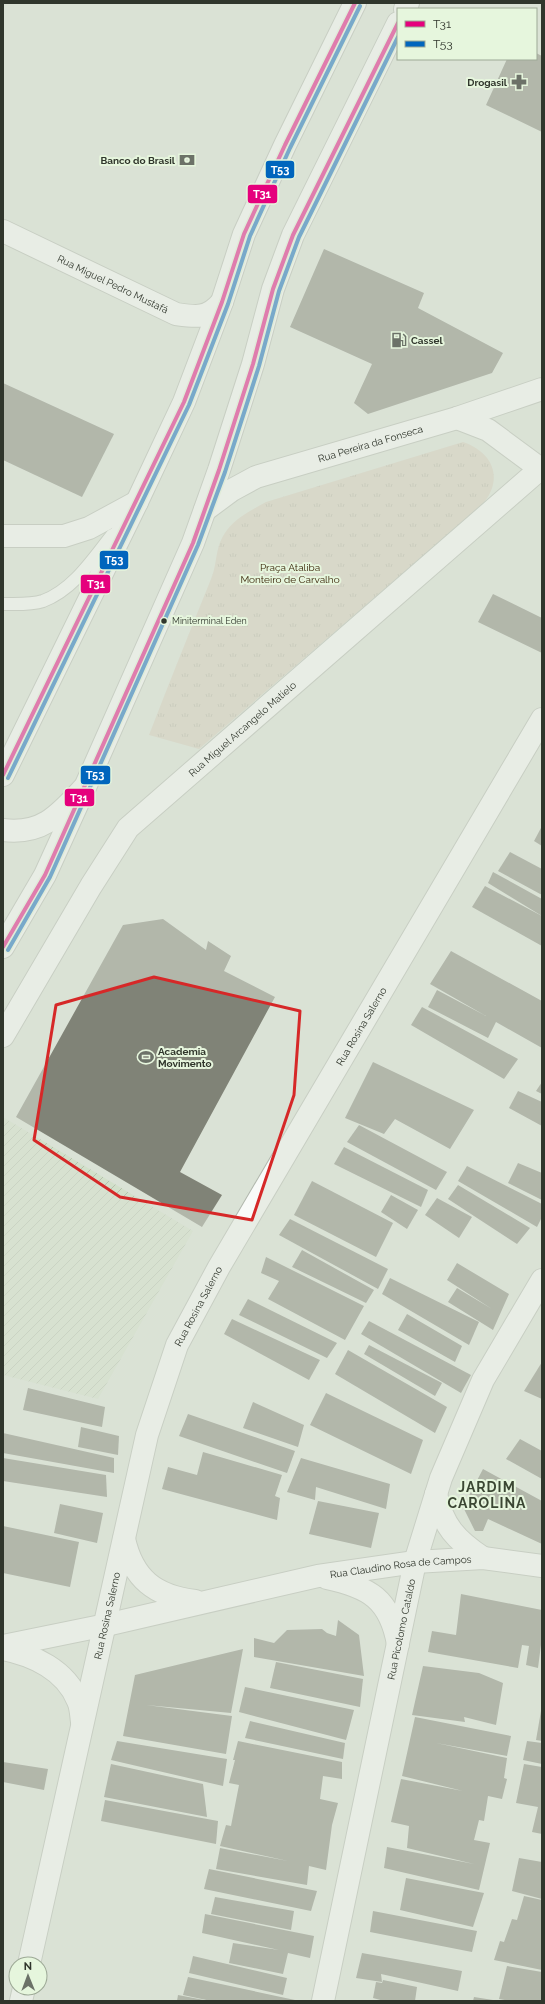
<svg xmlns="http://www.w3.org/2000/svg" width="545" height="2004" font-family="Raleway,sans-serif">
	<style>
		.industrial { fill: url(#industrial-furrows) }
		.park { fill: url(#park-tufts) }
		.building { fill: #808377 }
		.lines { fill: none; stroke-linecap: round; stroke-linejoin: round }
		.lane-casing { stroke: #b1b7ad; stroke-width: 14 }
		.street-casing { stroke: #b1b7ad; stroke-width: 24 }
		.secondary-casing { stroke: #b1b7ad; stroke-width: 24 }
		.primary-casing { stroke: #b1b7ad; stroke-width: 24 }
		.lane { stroke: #f9fbf9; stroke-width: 12 }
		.street { stroke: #f9fbf9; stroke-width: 22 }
		.secondary { stroke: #f9fbf9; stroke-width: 22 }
		.primary { stroke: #f9fbf9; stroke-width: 22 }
		.bus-1-casing { stroke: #e6f6dd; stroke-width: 7 }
		.bus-2-casing { stroke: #e6f6dd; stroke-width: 7 }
		.bus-1 { stroke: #e5007d; stroke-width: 4 }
		.bus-2 { stroke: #0065bd; stroke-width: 4 }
		.marked { fill: none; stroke: #d62828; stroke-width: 3; stroke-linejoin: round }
		.bus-dot { fill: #30362c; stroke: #e6f6dd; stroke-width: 1.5 }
		.labels { text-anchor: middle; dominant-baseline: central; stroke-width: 4; stroke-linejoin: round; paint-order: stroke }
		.bus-label { font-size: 9px; fill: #30362c; stroke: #e6f6dd; text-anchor: start }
		.poi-label { font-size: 10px; font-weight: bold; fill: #30362c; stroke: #e6f6dd; text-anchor: end }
		.street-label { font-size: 10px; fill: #30362c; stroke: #e6f6dd }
		.park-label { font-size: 10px; fill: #392407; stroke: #e6f6dd }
		.district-label { font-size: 14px; font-weight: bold; letter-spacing: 1px; fill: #3b4733; stroke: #e6f6dd }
		.line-badge { stroke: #e6f6dd; stroke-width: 1.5 }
		.badge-label { font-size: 11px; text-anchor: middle; font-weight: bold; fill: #fff }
	</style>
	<defs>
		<pattern id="industrial-furrows" width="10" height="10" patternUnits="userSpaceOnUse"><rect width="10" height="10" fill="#d2e0ca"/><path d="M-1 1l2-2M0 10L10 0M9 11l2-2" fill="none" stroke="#b5c1ae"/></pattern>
		<pattern id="park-tufts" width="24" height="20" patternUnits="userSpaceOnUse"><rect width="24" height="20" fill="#d4cdbb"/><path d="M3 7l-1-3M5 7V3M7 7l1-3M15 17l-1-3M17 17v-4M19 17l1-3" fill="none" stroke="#b6b1a1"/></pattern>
	</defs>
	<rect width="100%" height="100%" fill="#dae2d6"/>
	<path class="industrial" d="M3,1117l190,114 -95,168 -95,-24z"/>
	<path class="park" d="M463,442c32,11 41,39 18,64l-282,243 -50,-14c20,-52 41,-104 62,-156 7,-16 3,-32 16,-49 10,-13 25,-20 39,-28z"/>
	<g class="building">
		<path d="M536,53l6,3v76l-56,-27 21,-46h29z"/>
		<path d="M324,249l100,44 -6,15 85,45 -11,20 -124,41 -14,-11 18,-39 -82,-37z"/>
		<path d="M3,383l111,51 -32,63 -79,-37z"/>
		<path d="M493,594l49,24v35l-64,-31z"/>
		<path d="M542,826v20l-8,-5z"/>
		<path d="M510,852l32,17v26l-44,-24z"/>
		<path d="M493,872l49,27v17l-54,-33z"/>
		<path d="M485,886l57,30v30l-70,-39z"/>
		<path d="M163,919l43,31 2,-9 23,15 -7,15 51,26 -95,175 42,23 -20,32 -186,-110 107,-192z"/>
		<path d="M451,951l91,50v47l-46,-26 -8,16 -60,-31 9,-17 49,26 -56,-32z"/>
		<path d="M422,1007l96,52 -14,20 -93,-54z"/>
		<path d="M373,1062l101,48 -24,39 -55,-30 -11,15 -39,-16z"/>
		<path d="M542,1082v12l-6,-3z"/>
		<path d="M518,1091l24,11v24l-33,-18z"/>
		<path d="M359,1125l88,47 -11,18 -89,-48z"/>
		<path d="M344,1147l84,43 -7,17 -87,-43z"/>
		<path d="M518,1163l24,10v27l-34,-17z"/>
		<path d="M467,1166l75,38v13l-5,10 -79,-46z"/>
		<path d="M312,1181l81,42 -17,34 -82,-42z"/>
		<path d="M458,1185l72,43 -13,16 -69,-45z"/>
		<path d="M391,1195l27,15 -11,19 -26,-17z"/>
		<path d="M437,1198l35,19 -13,21 -34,-23z"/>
		<path d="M290,1219l98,50 -10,20 -99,-54z"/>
		<path d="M302,1250l72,40 -8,13 -74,-36z"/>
		<path d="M266,1257l98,49 -19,34 -77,-41 11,-18 -18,-8z"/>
		<path d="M457,1263l52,31 -16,36 -45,-28 9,-14 35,21 -45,-29z"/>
		<path d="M390,1278l89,44 -10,23 -87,-51z"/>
		<path d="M248,1299l89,44 -10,15 -88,-43z"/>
		<path d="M407,1314l55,32 -7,16 -57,-32z"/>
		<path d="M232,1319l88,41 -11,20 -85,-46z"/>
		<path d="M369,1321l102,54 -10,18 -100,-59z"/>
		<path d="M369,1345l73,38 -7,13 -71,-42z"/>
		<path d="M348,1350l99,57 -12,26 -100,-59z"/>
		<path d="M542,1362v37l-18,-8z"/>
		<path d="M28,1388l77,19 -3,20 -79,-17z"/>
		<path d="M326,1393l97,47 -12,34 -101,-49z"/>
		<path d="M253,1402l51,23 -6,22 -55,-19z"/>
		<path d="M188,1414l107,37 -8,22 -108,-37z"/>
		<path d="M81,1427l38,9 -1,19 -40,-8z"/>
		<path d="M3,1433l111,25v15l-111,-20z"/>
		<path d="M520,1439l22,12v28l-36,-20z"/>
		<path d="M203,1452l79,23 -7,21 5,2 -3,22 -115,-31 6,-22 29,8z"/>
		<path d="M3,1458l103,17 1,22 -104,-16z"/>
		<path d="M301,1458l89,26 -4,25 -70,-22 -1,13 -28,-8z"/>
		<path d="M483,1469l59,32v43l-54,-25 -5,12h-8l-12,-24z"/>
		<path d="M318,1501l61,12 -8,35 -62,-14z"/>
		<path d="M60,1504l43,9 -6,30 -43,-10z"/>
		<path d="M3,1526l76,16 -9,45 -67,-14z"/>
		<path d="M461,1594l81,16v27l-4,31 -12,-3 3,-19 -7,-1 -4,23 -90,-16 4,-21 24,4z"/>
		<path d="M338,1620l21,15 5,41 -110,-19v-19l20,5 13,-13 35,-1 5,4 9,3z"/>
		<path d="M243,1649l-12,64 -85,-8 86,11 -6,38 -103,-18 12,-61z"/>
		<path d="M276,1662l87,17 -3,28 -90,-19z"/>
		<path d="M423,1666l56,7 24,10 -7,42 -32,-8 1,5 -53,-7z"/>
		<path d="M245,1687l109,23 -8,30 -107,-28z"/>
		<path d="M541,1711l1,1v29l-6,-1z"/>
		<path d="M415,1717l96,19 -4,20 -71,-13 71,15 -3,20 3,1 -5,20 -14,-3 -4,25 -5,-1 -5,20 16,3 -11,47 -95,-22 3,-21 87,17 -67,-16 2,-22 -18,-4 10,-43 62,12 -61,-15z"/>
		<path d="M250,1721l95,22 -2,16 -98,-21z"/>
		<path d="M117,1741l110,18 -4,27 -112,-26z"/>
		<path d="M238,1741l104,21v17l-19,-3 -3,23 18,4 -6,22 -6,45 -17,-4 -2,19 -91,-16 4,-21 68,13 -68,-15 6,-21 5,1 8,-41 -10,-2 6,-23h-2z"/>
		<path d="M527,1741l15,2v21l-19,-4z"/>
		<path d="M3,1762l45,7 -4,21 -41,-8z"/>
		<path d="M111,1764l92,20 4,33 -103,-20z"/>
		<path d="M524,1764l18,3v67l-10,-2 6,-25 -22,-4z"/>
		<path d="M105,1800l113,21 -2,23 -115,-23z"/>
		<path d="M519,1858l23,4v37l-30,-8z"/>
		<path d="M209,1869l108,22 -6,20 -107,-22z"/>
		<path d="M406,1878l78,15 -11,34 -73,-17z"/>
		<path d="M524,1896l18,4v70l-48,-10 6,-19 4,1 8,-23 5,1z"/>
		<path d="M215,1897l79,14 -3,19 -80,-16z"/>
		<path d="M373,1911l104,20 -5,21 -102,-20z"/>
		<path d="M205,1914l109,22 -4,22 -22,-5 -5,21 -54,-11 4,-20 46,7 -77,-17z"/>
		<path d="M362,1953l100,18 -4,20 -77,-17 1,8 -26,-4z"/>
		<path d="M193,1956l94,22 -4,17 -94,-22z"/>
		<path d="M507,1966l35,6v29h-32l-11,-2z"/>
		<path d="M188,1977l107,23v1h-84l-28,-6z"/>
		<path d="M383,1980l34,7 -2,14h-31l-11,-3 3,-16 6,1z"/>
		<path d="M178,1995l26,5v1h-27z"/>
		<path d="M474,1997l19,3v1h-20z"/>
	</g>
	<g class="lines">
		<defs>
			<path id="lane" d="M3,604c13,0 28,1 40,-3 30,-11 50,-42 69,-66"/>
			<g id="street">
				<path id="s1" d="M3,231l173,83c21,3 31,5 46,-12"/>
				<path d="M457,418l31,12 54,40"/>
				<path id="s2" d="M3,1036l88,-150 37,-58 412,-359"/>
				<path d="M436,1494c7,32 20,46 47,64"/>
				<path d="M124,1539c9,40 31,57 71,62"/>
				<path d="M327,1578c42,9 63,21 71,66"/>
				<path id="s3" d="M3,1646l103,-21 212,-49 97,-14 68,-4 59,8"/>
				<path d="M3,1649c30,6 63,21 75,52 3,6 3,14 4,21"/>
				<path id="s4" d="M29,1964l118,-529 30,-90 42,-78 323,-548"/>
				<path d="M21,2001l3,-13"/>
				<path id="s5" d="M323,2001l92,-439 26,-84 42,-98 59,-100"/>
			</g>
			<g id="secondary">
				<path id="s6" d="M205,510l27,-20 24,-13 201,-59 85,-29"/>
				<path d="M3,536h61l25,-8 48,-26"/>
				<path d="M3,830c39,5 56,-15 80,-41"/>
			</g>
			<g id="primary">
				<path d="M405,9l3,-6"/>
				<path d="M3,775l134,-273 47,-100 38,-100 22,-68 41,-89 70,-142"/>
				<path d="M3,947l42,-72 41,-90 107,-242 26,-73 34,-106 20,-75 20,-54 105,-212"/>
			</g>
		</defs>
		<use href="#lane" class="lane-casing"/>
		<use href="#street" class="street-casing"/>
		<use href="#secondary" class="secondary-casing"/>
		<use href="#primary" class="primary-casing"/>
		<use href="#lane" class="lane"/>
		<use href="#street" class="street"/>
		<use href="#secondary" class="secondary"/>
		<use href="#primary" class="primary"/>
		<defs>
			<g id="bus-1">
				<path d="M3,775l181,-373 38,-100 22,-68 41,-89 70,-142"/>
				<path d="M3,947l42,-72 148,-332 26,-73 34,-106 20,-75 20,-54 105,-212"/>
			</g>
			<g id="bus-2">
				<path d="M8,778l181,-373 39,-101 22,-68 40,-88 70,-142"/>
				<path d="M8,950l42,-73 148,-332 27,-73 34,-106 20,-75 20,-54 99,-200"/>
			</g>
		</defs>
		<use href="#bus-1" class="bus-1-casing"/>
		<use href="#bus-2" class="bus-2-casing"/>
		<use href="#bus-1" class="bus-1"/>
		<use href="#bus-2" class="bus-2"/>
	</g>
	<path d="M0 0H545V2004H0ZM154,977l146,34 -6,84 -42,125 -132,-23 -86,-57 22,-135z" fill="#dae2d6" fill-opacity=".55" fill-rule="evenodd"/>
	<path class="marked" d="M154,977l146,34 -6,84 -42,125 -132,-23 -86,-57 22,-135z"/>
	<defs>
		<symbol id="pharmacy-bare" viewBox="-9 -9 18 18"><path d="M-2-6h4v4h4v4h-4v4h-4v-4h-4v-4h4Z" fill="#6c7268" stroke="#e6f6dd" stroke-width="2.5" paint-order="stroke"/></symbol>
		<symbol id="bank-bare" viewBox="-9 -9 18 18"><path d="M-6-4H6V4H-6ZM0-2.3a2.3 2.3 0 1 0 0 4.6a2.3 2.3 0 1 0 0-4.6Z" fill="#6c7268" stroke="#e6f6dd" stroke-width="2.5" paint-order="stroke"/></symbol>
		<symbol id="fuel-bare" viewBox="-9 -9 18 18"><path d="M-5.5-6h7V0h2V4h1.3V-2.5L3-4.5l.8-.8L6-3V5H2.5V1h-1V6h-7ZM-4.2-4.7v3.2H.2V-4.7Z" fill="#6c7268" stroke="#e6f6dd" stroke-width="2.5" paint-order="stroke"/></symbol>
		<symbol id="stadium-bare" viewBox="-9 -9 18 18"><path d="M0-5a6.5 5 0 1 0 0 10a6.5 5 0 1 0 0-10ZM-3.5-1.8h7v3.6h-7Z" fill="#6c7268" stroke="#e6f6dd" stroke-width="2.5" paint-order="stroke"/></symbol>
	</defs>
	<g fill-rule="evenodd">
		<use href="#pharmacy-bare" x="508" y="71" width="22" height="22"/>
		<use href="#bank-bare" x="176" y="149" width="22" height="22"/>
		<use href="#fuel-bare" x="388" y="329" width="22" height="22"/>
		<use href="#stadium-bare" x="135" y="1046" width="22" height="22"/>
	</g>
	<circle class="bus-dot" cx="164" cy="621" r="3.5"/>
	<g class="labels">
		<g class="bus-label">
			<text x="172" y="621">Miniterminal Eden</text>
		</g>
		<g class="poi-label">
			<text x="507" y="82">Drogasil</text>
			<text x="175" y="160">Banco do Brasil</text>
			<text x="411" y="340" text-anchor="start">Cassel</text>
			<text x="158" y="1051" text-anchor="start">Academia<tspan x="158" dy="12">Movimento</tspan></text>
		</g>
		<g class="street-label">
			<text stroke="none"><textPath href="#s1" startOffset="122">Rua Miguel Pedro Mustafá</textPath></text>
			<text stroke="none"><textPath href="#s6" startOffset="180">Rua Pereira da Fonseca</textPath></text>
			<text stroke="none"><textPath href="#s2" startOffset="394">Rua Miguel Arcangelo Matielo</textPath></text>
			<text stroke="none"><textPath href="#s4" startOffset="1005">Rua Rosina Salerno</textPath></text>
			<text stroke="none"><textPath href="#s4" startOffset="681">Rua Rosina Salerno</textPath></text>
			<text stroke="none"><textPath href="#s3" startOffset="406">Rua Claudino Rosa de Campos</textPath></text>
			<text stroke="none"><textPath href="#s4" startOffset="357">Rua Rosina Salerno</textPath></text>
			<text stroke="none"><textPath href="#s5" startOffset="380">Rua Picolomo Cataldo</textPath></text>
		</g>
		<g class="park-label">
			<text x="290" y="567">Praça Ataliba<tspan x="290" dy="12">Monteiro de Carvalho</tspan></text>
		</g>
		<g class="district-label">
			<text x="487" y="1487">JARDIM<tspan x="487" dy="16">CAROLINA</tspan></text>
		</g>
	</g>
	<g class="line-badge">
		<rect x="265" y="160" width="30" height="19" rx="4" fill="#0065bd"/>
		<rect x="247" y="184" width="31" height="20" rx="4" fill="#e5007d"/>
		<rect x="99" y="550" width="30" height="20" rx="4" fill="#0065bd"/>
		<rect x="80" y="574" width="31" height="20" rx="4" fill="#e5007d"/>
		<rect x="80" y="765" width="31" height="20" rx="4" fill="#0065bd"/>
		<rect x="64" y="788" width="31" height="19" rx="4" fill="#e5007d"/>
	</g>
	<g class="badge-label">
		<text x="280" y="174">T53</text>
		<text x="262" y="198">T31</text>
		<text x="114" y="564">T53</text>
		<text x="96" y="588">T31</text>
		<text x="95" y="779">T53</text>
		<text x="79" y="802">T31</text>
	</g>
	<rect width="545" height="2004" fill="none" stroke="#30362c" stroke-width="8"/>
	<rect x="397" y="8" width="140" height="52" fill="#e6f6dd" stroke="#9da996"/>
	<rect x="405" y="21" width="20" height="6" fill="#e5007d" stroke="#9da996"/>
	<text x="433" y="28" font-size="12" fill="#30362c">T31</text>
	<rect x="405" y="41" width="20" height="6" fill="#0065bd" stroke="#9da996"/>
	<text x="433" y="48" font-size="12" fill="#30362c">T53</text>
	<g transform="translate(28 1976) rotate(359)"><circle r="19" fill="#e6f6dd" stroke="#9da996"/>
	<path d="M0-3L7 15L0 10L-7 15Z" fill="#6c7268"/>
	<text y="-6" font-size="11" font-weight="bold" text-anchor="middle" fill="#30362c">N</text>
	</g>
</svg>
